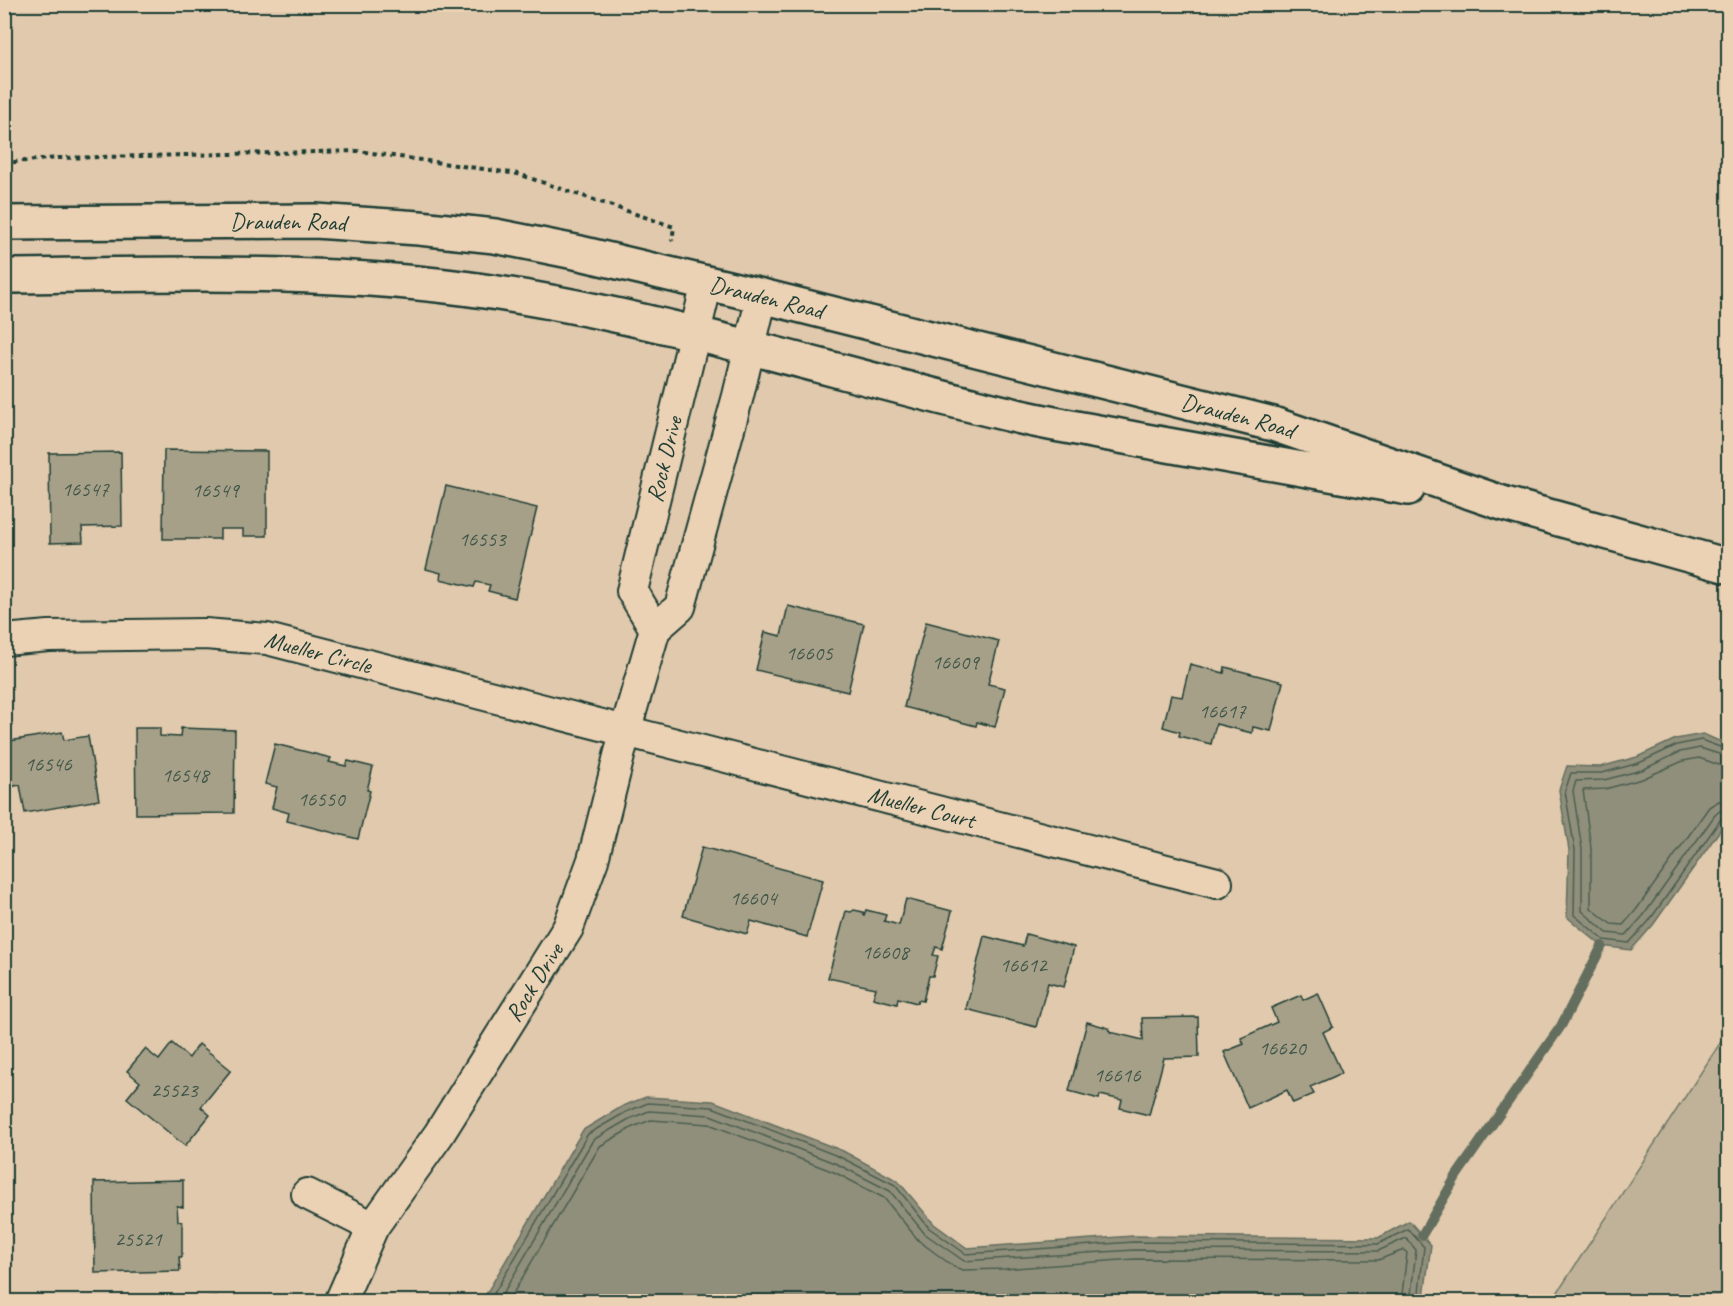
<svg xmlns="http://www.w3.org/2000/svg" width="1733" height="1306" font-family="Caveat,sans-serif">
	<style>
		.green { fill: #bfb298; stroke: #6f7866; stroke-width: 1.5 }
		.water { fill: #908f7b; stroke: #636e5f; stroke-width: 1.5 }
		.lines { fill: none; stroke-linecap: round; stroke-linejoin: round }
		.shore { stroke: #4c5e50; stroke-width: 1.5 }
		.stream { stroke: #636e5f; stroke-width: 10 }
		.building { fill: #a6a089; stroke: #1f3d34; stroke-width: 1.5 }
		.minor-casing { stroke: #1f3d34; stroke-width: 34 }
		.tertiary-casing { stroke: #1f3d34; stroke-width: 38 }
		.path { stroke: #1f3d34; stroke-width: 4; stroke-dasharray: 4.5 4.5; stroke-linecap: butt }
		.minor { stroke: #ecd2b4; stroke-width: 30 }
		.tertiary { stroke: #ecd2b4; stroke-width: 33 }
		.labels { text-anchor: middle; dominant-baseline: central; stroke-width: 4.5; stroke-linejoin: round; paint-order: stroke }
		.number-label { font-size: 21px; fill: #415649 }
		.street-label { font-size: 24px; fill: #1f3d34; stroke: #ecd2b4 }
	</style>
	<rect width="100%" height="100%" fill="#e0c9ac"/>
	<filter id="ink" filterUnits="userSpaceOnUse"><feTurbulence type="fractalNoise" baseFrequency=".0167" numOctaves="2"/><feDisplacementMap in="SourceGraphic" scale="12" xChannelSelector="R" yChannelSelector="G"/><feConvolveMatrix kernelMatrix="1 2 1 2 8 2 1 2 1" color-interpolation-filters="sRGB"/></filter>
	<g filter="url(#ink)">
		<path class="green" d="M1728,1031v270h-176z"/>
		<g class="water">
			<path d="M1703,734l25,11v74l-75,106 -22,25 -29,-4 -35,-29 2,-67 -10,-60 8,-24 33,1 37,-10 39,-18z"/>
			<path d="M646,1097l67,4 130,50 55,30 36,43 33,24 166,-12 245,2 31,-17 22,24 -7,51 -1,6 -941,-1 101,-171 40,-24z"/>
		</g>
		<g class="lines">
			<g class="shore">
				<path d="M1728,750l-27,-10 -24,5 -38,18 -37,10h-31l-6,18 10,59 -1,65 30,25 25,3 20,-22 72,-102 7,-3"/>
				<path d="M1728,757l-28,-9 -20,4 -38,18 -38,10 -28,1 -3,10 9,58v62l25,22 19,2 17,-19 72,-101 6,-5 7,-1"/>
				<path d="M1728,766l-9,-1 -20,-7 -16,3 -41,18 -37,10 -22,1 8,58v60l20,16 12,1 13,-15 73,-103 10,-6 9,-1"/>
				<path d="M489,1302l99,-168 38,-22 22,-9 64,4 128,50 55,28 34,43 37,26 167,-12 245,2 30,-15 16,18 -6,55"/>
				<path d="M498,1302l95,-162 36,-21 20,-8 61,4 127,49 53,27 35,43 39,27 170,-11 244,1 28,-13 10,12 -6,52"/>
				<path d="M508,1302l92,-156 33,-19 18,-7 58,4 125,48 50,26 35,43 35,26 9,3 41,-1 130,-10 244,1 26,-10 3,3 -6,49"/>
			</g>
			<path class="stream" d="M1422,1235l35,-60 104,-149 41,-80"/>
		</g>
		<g class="building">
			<path d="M164,450l103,1v85h-24v-7h-23v10h-57z"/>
			<path d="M121,452l1,74 -40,1 1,15 -33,1 -1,-90z"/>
			<path d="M446,486l91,22 -22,90 -27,-7 2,-6 -14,-3 -2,5 -34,-8 1,-6 -15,-4z"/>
			<path d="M788,606l76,18 -16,68 -92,-22 9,-38 16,4z"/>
			<path d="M926,622l73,19 -11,43 17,4 -10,39 -18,-5 -1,4 -72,-19z"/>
			<path d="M1190,664l34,9 1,-6 58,15 -12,49 -18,-4 -1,6 -36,-9 -5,20 -32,-8 1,-4 -17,-5 8,-32 11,2z"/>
			<path d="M135,728h25v8l20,1 1,-9 54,2 -1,83 -98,1z"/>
			<path d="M62,732l2,8 24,-4 11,64 -74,13 -5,-28 -16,3v-46z"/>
			<path d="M275,744l56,14 -2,4 17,4 2,-5 25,6 -6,23 3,1 -12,48 -71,-18 2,-8 -17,-5 5,-21 -12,-3z"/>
			<path d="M702,847l121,33 -16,57 -56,-16 -4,13 -64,-18z"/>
			<path d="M906,899l46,12 -10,38 -6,-2 -3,8 5,1 -5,20h-4l-6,25 -5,-1 -1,3 -19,-5 -1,6 -24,-6 3,-10 -48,-10 18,-67 5,1 3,-2 9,2 1,3 2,-5 20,5 -2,6 15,4z"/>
			<path d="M1026,934l48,13 -10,40 -16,-4 -12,44 -70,-18 18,-73 39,10z"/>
			<path d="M1318,993l15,34 -10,5 19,41 -32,14 4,7 -21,9 -6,-13 -39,18 -24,-56 20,-8 -3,-6 36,-16 -6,-14 30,-13 2,5z"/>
			<path d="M1198,1017l1,40 -35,1 -15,57 -29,-7 2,-8 -22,-5 -1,4 -30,-8 18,-69 22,6 1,4 33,8 -1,-22z"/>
			<path d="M172,1043l17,15 10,-14 32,26 -30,37 9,8 -25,31 -58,-48 13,-16 -13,-11 18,-22 14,11z"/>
			<path d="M183,1180v27l-6,-1 1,15 4,1v35h-3l1,14 -85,2 -1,-91z"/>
			<path d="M217,1298v4h-40v-3z"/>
		</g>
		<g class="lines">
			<defs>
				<g id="minor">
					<path id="s1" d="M655,629l-23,-38 75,-308"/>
					<path id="s2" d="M4,640l45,-4 156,-2 62,5 950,244"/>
					<path d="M307,1194l66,33"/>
					<path id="s3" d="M340,1302l33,-75 66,-93 129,-206 25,-68 32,-128 30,-103 25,-22 58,-211 24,-100"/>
				</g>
				<g id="tertiary">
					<path id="s4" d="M4,223l311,-2 104,7 76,8 85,17 182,43 511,128 232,80 223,62"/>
					<path d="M4,276c163,-2 326,-8 487,16 180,27 353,84 530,125 39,9 80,15 119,23 90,16 179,32 268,48"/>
				</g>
			</defs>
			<use href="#minor" class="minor-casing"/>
			<use href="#tertiary" class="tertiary-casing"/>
			<path class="path" d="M4,163l54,-5 300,-7 160,23 156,53 -2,14"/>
			<use href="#minor" class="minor"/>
			<use href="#tertiary" class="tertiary"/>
		</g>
	</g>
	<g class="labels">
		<g class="number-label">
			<text x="85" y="489">16547</text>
			<text x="215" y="490">16549</text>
			<text x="482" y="539">16553</text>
			<text x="809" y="653">16605</text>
			<text x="955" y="662">16609</text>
			<text x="1222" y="711">16617</text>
			<text x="48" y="764">16546</text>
			<text x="185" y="775">16548</text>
			<text x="321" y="799">16550</text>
			<text x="753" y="898">16604</text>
			<text x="885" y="952">16608</text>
			<text x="1023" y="965">16612</text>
			<text x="1282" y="1048">16620</text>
			<text x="1117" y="1075">16616</text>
			<text x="174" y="1090">25523</text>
			<text x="138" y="1239">25521</text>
		</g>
		<g class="street-label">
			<text stroke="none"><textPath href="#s4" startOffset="284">Drauden Road</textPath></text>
			<text stroke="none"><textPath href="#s4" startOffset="770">Drauden Road</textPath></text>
			<text stroke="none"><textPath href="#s4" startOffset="1256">Drauden Road</textPath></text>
			<text stroke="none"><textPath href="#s1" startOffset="180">Rock Drive</textPath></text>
			<text stroke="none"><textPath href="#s2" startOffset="316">Mueller Circle</textPath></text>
			<text stroke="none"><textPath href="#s2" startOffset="939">Mueller Court</textPath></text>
			<text stroke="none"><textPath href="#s3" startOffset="375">Rock Drive</textPath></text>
		</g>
	</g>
	<rect width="1733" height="1306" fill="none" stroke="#ecd2b4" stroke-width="24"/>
	<rect x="12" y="12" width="1709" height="1282" fill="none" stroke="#1f3d34" stroke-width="2" filter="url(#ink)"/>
</svg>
